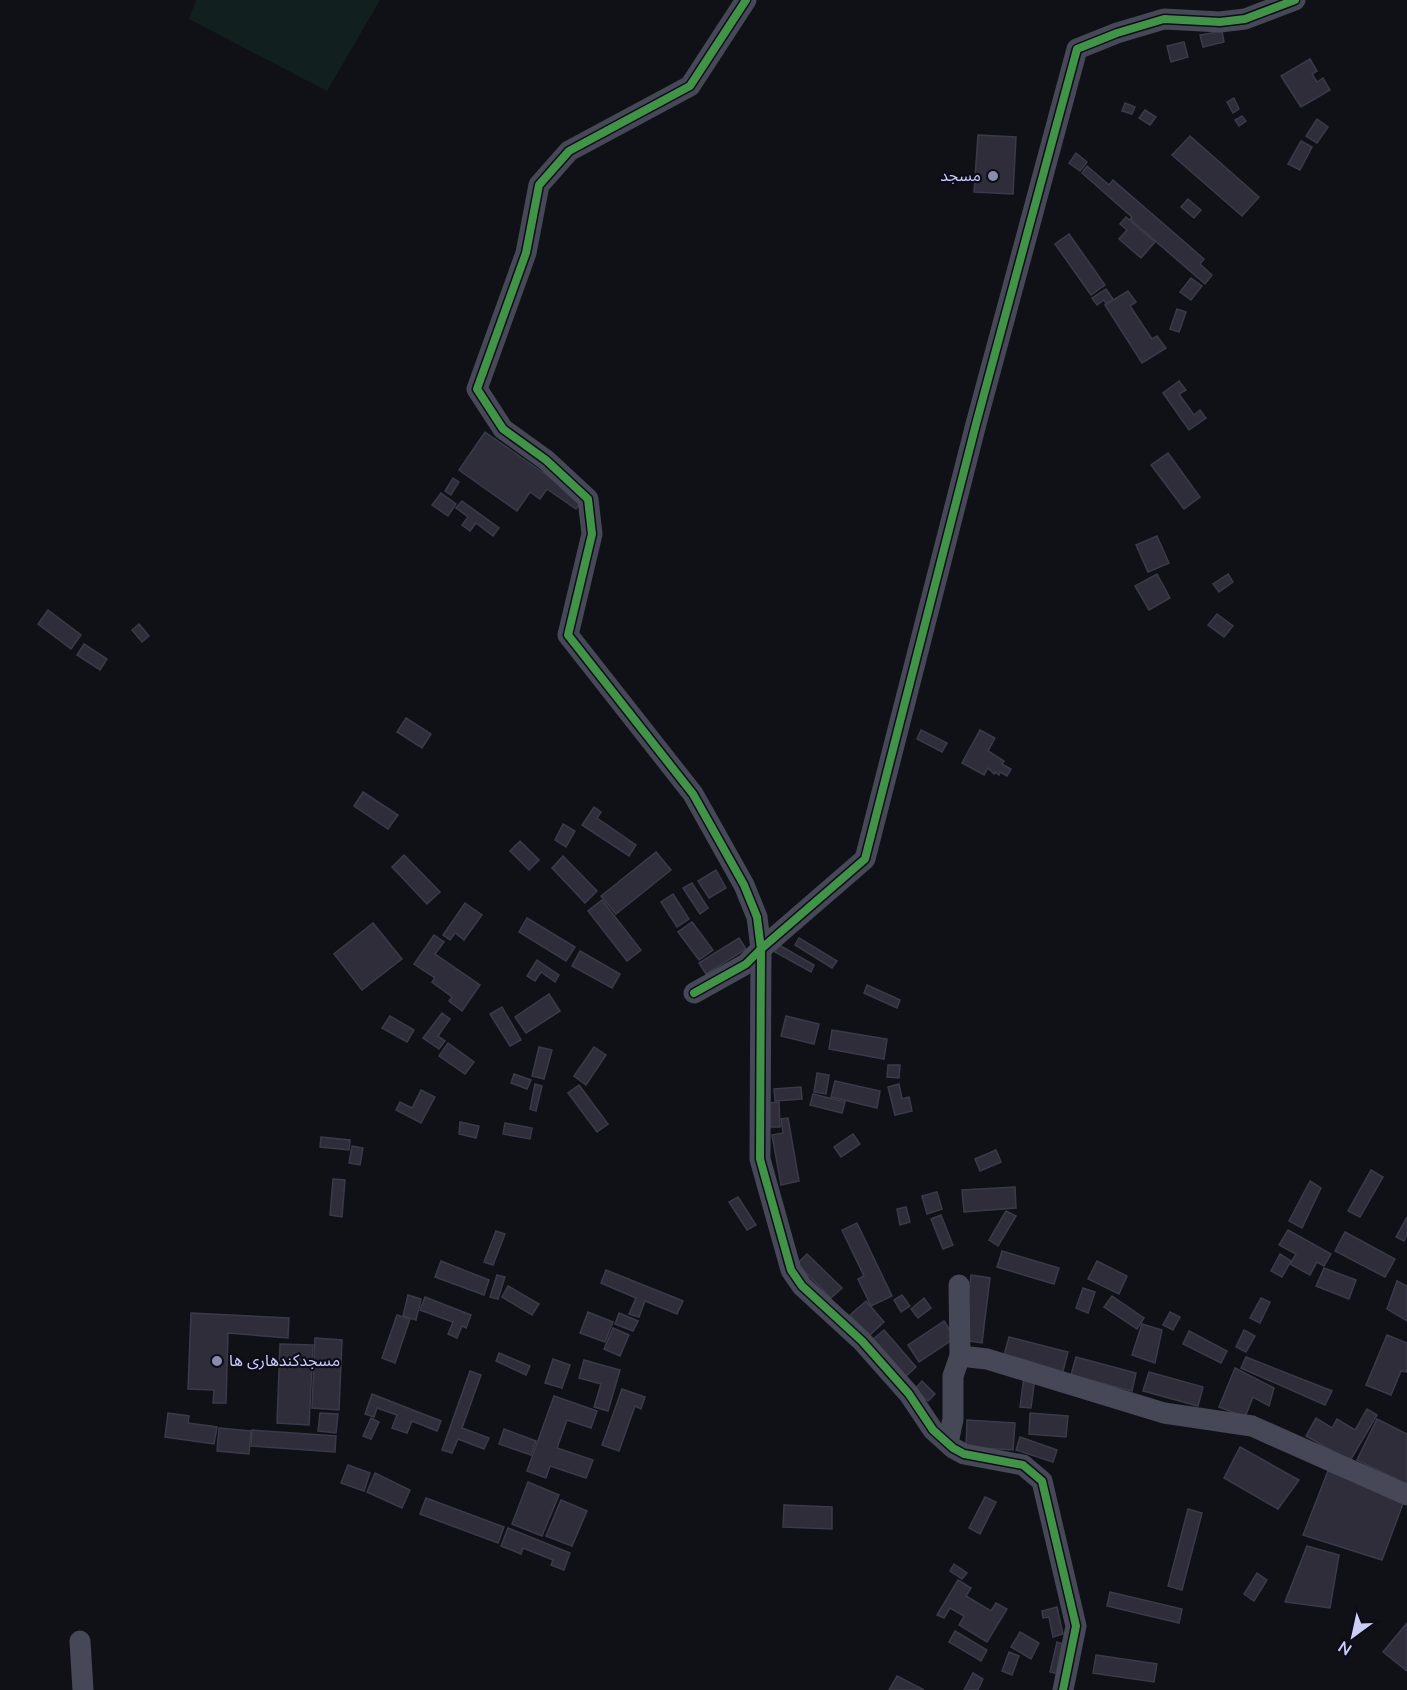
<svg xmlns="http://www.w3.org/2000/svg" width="1407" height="1690" font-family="'Nunito Sans','Noto Sans Arabic',sans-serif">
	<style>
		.green { fill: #11201f }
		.building { fill: #2e2d39; stroke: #3b3a4a; stroke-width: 1.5 }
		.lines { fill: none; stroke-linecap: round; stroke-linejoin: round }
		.minor { stroke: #464757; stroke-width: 21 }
		.cycleway-casing { stroke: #0d0d1a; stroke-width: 11 }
		.cycleway { stroke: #419447; stroke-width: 8 }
		.poi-dot { fill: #8a8caa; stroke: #0d0d1a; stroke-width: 2 }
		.labels { text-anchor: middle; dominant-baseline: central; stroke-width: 4.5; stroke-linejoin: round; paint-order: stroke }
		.poi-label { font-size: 16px; fill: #cccef9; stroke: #0d0d1a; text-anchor: end }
	</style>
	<rect width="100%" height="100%" fill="#101017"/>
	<path class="green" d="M196,0h184l-53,91 -138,-72z"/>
	<g class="building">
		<path d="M1222,31l2,11 -21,5 -3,-12z"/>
		<path d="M1184,42l4,15 -17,5 -4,-16z"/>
		<path d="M1310,59l7,12 -5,3 5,8 6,-4 7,12 -29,17 -20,-31z"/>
		<path d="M1234,98l5,11 -6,4 -6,-11z"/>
		<path d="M1125,103l10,4 -3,7 -10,-3z"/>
		<path d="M1145,110l11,7 -6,8 -11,-7z"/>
		<path d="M1242,116l4,5 -7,5 -4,-6z"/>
		<path d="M1317,119l11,8 -11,16 -11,-7z"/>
		<path d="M978,135l38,2 -3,57 -39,-2z"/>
		<path d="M1190,136l69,61 -17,19 -70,-61z"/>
		<path d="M1301,141l11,6 -12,23 -12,-6z"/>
		<path d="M1076,153l11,9 -7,9 -11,-8z"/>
		<path d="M1087,166l22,19 4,-5 91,79 -4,5 12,11 -7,9 -75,-65 2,-2 -50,-44z"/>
		<path d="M1188,199l13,11 -7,8 -13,-11z"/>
		<path d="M1126,217l29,25 -14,16 -22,-19 8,-9 -7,-6z"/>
		<path d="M1069,234l36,51 -14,10 -36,-51z"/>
		<path d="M1191,278l11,8 -11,14 -11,-8z"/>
		<path d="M1106,289l7,10 -7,5 -2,-4 -7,5 -5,-7z"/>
		<path d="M1128,291l8,11 -6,4 22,33 5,-3 9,12 -24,15 -37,-58z"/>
		<path d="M1177,309l9,3 -7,20 -9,-3z"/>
		<path d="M1179,381l7,9 -7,4 15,21 6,-5 6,8 -17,12 -26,-37z"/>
		<path d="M485,432l97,68 -6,9 -29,-20 -7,10 -10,-7 -13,19 -58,-41z"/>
		<path d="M1168,453l32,44 -16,12 -33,-44z"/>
		<path d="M453,478l6,4 -8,13 -6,-4z"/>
		<path d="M441,493l15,11 -8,12 -16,-11z"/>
		<path d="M462,501l37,27 -6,8 -17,-13 -6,8 -8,-6 6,-8 -12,-9z"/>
		<path d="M1157,536l12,27 -21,9 -12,-27z"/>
		<path d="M1157,574l13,24 -21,12 -14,-24z"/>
		<path d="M1228,574l5,8 -14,10 -6,-8z"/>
		<path d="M48,610l33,25 -10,14 -33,-25z"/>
		<path d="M1217,614l16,12 -9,11 -16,-12z"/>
		<path d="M139,624l10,12 -7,6 -10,-12z"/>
		<path d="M84,644l23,15 -7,11 -23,-15z"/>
		<path d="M406,718l25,16 -9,14 -25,-16z"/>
		<path d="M921,730l26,13 -5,9 -25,-13z"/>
		<path d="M980,730l15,8 -7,13 16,10 -2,3 9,5 -4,7 -7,-4 -1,3 -4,-3 -1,2 -6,-6 -4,7 -22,-12z"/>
		<path d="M363,792l35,23 -10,14 -34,-23z"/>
		<path d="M594,807l7,5 -4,6 39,27 -7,11 -47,-31z"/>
		<path d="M563,824l12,7 -9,16 -11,-7z"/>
		<path d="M520,841l19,19 -10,10 -19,-19z"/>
		<path d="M656,852l15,18 -55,44 -15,-18z"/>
		<path d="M404,855l36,37 -13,12 -35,-37z"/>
		<path d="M563,856l34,35 -12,12 -33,-35z"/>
		<path d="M716,870l10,18 -17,10 -11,-17z"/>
		<path d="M692,883l16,25 -8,6 -17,-26z"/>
		<path d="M673,894l16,25 -12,8 -16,-25z"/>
		<path d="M602,900l39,50 -14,11 -39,-50z"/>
		<path d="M465,903l17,12 -18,25 -9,-7 -5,7 -7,-5z"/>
		<path d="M527,918l48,29 -9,14 -47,-29z"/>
		<path d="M692,922l21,28 -14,10 -21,-28z"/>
		<path d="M373,923l29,36 -40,31 -28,-36z"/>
		<path d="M434,935l10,7 -9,12 45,31 -18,26 -13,-10 3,-4 -20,-15 3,-4 -21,-14z"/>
		<path d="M739,938l7,11 -40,25 -7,-11z"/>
		<path d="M799,938l38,23 -5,7 -37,-23z"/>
		<path d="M779,945l35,20 -3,7 -36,-20z"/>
		<path d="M580,951l40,23 -8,14 -40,-22z"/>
		<path d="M537,960l22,15 -4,7 -14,-10 -6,9 -8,-5z"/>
		<path d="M867,985l33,15 -3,8 -33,-15z"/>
		<path d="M549,994l11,17 -34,22 -11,-16z"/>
		<path d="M502,1007l19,33 -11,6 -20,-32z"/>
		<path d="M442,1013l8,6 -12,17 7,5 -6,8 -16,-11z"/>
		<path d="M390,1016l24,14 -7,12 -25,-14z"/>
		<path d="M786,1016l33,8 -5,20 -33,-8z"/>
		<path d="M832,1030l55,9 -3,20 -55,-10z"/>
		<path d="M448,1043l26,19 -9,12 -26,-18z"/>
		<path d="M539,1047l13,3 -8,29 -12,-3z"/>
		<path d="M594,1047l12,8 -20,30 -12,-9z"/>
		<path d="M888,1065h12l-1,13 -12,-1z"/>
		<path d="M817,1073l12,2 -3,19 -12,-2z"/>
		<path d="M514,1074l17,6 -4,9 -16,-6z"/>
		<path d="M835,1081l45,10 -3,17 -46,-11z"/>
		<path d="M535,1084l7,2 -6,25 -6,-2z"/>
		<path d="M899,1084l3,15 7,-2 3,14 -17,4 -7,-28z"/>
		<path d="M579,1085l29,39 -11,8 -29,-39z"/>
		<path d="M801,1087l1,12 -27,2 -1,-12z"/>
		<path d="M421,1090l14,7 -14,26 -25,-13 4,-8 12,6z"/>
		<path d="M813,1094l32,8 -3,11 -32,-8z"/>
		<path d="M779,1102l1,25h-10l-1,-24z"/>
		<path d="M788,1118l11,63 -18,4 -9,-50 11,-2 -2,-14z"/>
		<path d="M460,1122l19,4 -3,12 -17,-4z"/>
		<path d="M505,1123l27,5 -2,11 -27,-5z"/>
		<path d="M853,1134l7,10 -19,13 -7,-10z"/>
		<path d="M321,1137l29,3 -1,10 -29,-3z"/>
		<path d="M352,1146l11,2 -3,17 -11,-2z"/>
		<path d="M996,1150l5,12 -21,9 -5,-12z"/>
		<path d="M1371,1170l12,7 -23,40 -12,-6z"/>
		<path d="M333,1179l12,1 -3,37 -12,-2z"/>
		<path d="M1310,1181l11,7 -19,40 -13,-7z"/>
		<path d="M1015,1187l1,21 -52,4 -2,-22z"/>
		<path d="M937,1192l5,17 -15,5 -5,-18z"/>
		<path d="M738,1197l18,28 -9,5 -18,-28z"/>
		<path d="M906,1207l4,15 -10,3 -3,-16z"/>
		<path d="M1006,1211l10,5 -18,30 -9,-6z"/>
		<path d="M941,1215l12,30 -10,4 -12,-30z"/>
		<path d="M1407,1217v18l-3,6 -8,-4z"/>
		<path d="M857,1223l35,73 -21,10 -13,-27 6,-3 -22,-46z"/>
		<path d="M1288,1230l43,24 -7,12 -7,-4 -7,13 -20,-11 6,-10 -17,-9z"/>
		<path d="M496,1231l9,3 -12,31 -9,-3z"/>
		<path d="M1345,1232l50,27 -10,18 -50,-26z"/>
		<path d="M1002,1251l57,17 -5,16 -57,-17z"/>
		<path d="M807,1254l35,34 -11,10 -34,-34z"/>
		<path d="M1280,1254l11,7 -9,16 -11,-6z"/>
		<path d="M441,1261l48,19 -5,15 -49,-18z"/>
		<path d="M1097,1261l30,15 -8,18 -31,-15z"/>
		<path d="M1324,1268l32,12 -7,19 -33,-13z"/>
		<path d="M606,1270l77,31 -6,13 -32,-13 -6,16 -10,-3 7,-16 -35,-15z"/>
		<path d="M497,1275l8,2 -7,22 -8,-2z"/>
		<path d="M971,1275l19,3 -8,65 -19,-3z"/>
		<path d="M1397,1281l10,5v35l-20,-12z"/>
		<path d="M508,1286l31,18 -7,11 -30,-18z"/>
		<path d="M1083,1288l12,4 -7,21 -12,-5z"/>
		<path d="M408,1295l13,4 -5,21 -13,-4z"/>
		<path d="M902,1295l8,11 -9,6 -7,-12z"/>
		<path d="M1112,1296l32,22 -7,11 -33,-22z"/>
		<path d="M425,1297l46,18 -5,13 -4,-2 -5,12 -9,-4 5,-12 -33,-12z"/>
		<path d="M924,1298l7,10 -13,10 -7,-9z"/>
		<path d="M1261,1298l9,4 -10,21 -10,-5z"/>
		<path d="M866,1301l18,21 -15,14 -19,-21z"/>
		<path d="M588,1312l25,10 -8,20 -25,-9z"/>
		<path d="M1170,1312l10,5 -7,13 -10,-5z"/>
		<path d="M191,1313l98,5 -1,20 -60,-5 -2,70h-13l1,-13 -26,-1z"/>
		<path d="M619,1313l19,8 -5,10 -18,-7z"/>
		<path d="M397,1315l13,4 -15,44 -13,-5z"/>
		<path d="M944,1321l11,17 -36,24 -11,-17z"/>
		<path d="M1142,1324l20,6 -7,33 -23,-8z"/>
		<path d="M613,1328l16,7 -9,21 -16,-7z"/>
		<path d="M884,1330l32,37 -12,11 -32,-38z"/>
		<path d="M1244,1330l11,6 -9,16 -10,-5z"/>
		<path d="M1189,1331l38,20 -6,12 -38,-19z"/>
		<path d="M1387,1335l20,8v29l-6,-1 -10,24 -25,-10z"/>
		<path d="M1009,1337l59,15 -6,23 -59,-16z"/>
		<path d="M315,1338l27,2 -3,70 -27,-2z"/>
		<path d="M280,1344l33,1 -4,80 -32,-2z"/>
		<path d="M499,1353l31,13 -4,9 -30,-14z"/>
		<path d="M1076,1357l60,16 -4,18 -61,-16z"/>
		<path d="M1246,1357l86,34 -7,14 -84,-37z"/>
		<path d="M553,1359l17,6 -8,23 -17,-5z"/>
		<path d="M584,1360l36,10 -12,41 -14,-4 7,-23 -22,-6z"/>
		<path d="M1235,1368l39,20 -5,18 -16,-9 -8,20 -26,-10z"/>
		<path d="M470,1371l11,4 -19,53 27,10 -5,11 -26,-10 -6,14 -10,-3z"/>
		<path d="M1149,1372l54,15 -5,19 -55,-15z"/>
		<path d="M1024,1376l11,1 -4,31 -11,-1z"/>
		<path d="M922,1381l13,13 -7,7 -13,-12z"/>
		<path d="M622,1389l23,8 -4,12 -6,-3 -16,45 -17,-6z"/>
		<path d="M372,1394l69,27 -4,10 -25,-10 -5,12 -15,-5 5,-13 -20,-7 -3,9 -9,-3z"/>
		<path d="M554,1396l43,15 -6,17 -24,-8 -10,28 36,12 -7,18 -36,-12 -4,12 -19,-7z"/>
		<path d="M1367,1409l10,6 -27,46 -44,-25 10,-18 16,10 5,-9 18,11z"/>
		<path d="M168,1413l21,3 -1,7 29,4 -3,17 -49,-7z"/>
		<path d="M320,1413l18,1 -2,19 -18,-2z"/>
		<path d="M1030,1413l38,3 -2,21 -37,-3z"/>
		<path d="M371,1418l8,4 -8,17 -8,-3z"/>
		<path d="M1377,1419l30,15v50l-50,-24z"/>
		<path d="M967,1420l48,3 -2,27 -47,-3z"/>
		<path d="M219,1428l32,3 -2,23 -32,-3z"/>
		<path d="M504,1429l32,12 -5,14 -32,-11z"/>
		<path d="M252,1430l84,6 -1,16 -84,-6z"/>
		<path d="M1020,1437l37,13 -4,12 -37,-12z"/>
		<path d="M1240,1447l59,33 -21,29 -54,-31z"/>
		<path d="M348,1465l22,8 -6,18 -23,-8z"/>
		<path d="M1328,1471l76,30 -22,59 -79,-25z"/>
		<path d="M375,1473l35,17 -8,18 -35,-16z"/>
		<path d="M528,1482l31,13 -17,41 -30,-12z"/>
		<path d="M985,1497l11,5 -16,32 -11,-6z"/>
		<path d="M426,1498l78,29 -6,16 -78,-29z"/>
		<path d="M561,1500l26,11 -15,35 -26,-10z"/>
		<path d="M784,1505l48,2v22l-49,-2z"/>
		<path d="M1188,1509l14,4 -20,77 -14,-4z"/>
		<path d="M508,1528l62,25 -6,17 -13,-5 2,-5 -30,-12 -2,6 -20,-8z"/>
		<path d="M1307,1546l32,9 -9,53 -45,-6z"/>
		<path d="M954,1564l13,9 -5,6 -12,-8z"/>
		<path d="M1257,1573l10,7 -13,21 -10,-7z"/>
		<path d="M958,1580l13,8 -5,8 25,15 5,-8 11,6 -20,33 -28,-17 5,-9 -14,-8 -6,10 -7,-3z"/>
		<path d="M1110,1592l72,17 -3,14 -72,-17z"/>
		<path d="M1057,1607l6,27 -10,3 -4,-20 -6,1 -1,-7z"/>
		<path d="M1407,1623v48l-24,-19z"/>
		<path d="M955,1631l32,19 -6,11 -32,-19z"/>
		<path d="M1020,1632l19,11 -8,16 -20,-12z"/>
		<path d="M1057,1642l9,3 -7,29 -9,-2z"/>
		<path d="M1009,1652l10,4 -7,19 -10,-4z"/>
		<path d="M1096,1655l61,9 -3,18 -61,-9z"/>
		<path d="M973,1673l10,6 -5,11h-14z"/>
		<path d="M897,1676l27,14h-35z"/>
	</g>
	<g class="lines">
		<g class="minor">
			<path d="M746,0l-56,86 -121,65 -30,34 -13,68 -49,136 26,40 43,31 42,39 4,35 -24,101 125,159 51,91 13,32 4,32 -1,210 31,111 11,16 60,55 47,53 24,36 20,18 11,6 59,11 19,16 34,145 -13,64"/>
			<path d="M694,993l52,-29 15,-15 104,-90 111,-435 101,-375 40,-16 47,-14 56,3 25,-3 50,-19"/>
			<path d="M960,1356l27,3 177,54 88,13 155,69"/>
			<path d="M948,1443l5,-24v-43l7,-20 -1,-71"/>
			<path d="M80,1641l3,49"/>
		</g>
		<defs>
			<g id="cycleway">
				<path d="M746,0l-56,86 -121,65 -30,34 -13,68 -49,136 26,40 43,31 42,39 4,35 -24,101 125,159 51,91 13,32 4,32 -1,210 31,111 11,16 60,55 47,53 24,36 20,18 11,6 59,11 19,16 34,145 -13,64"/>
				<path d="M694,993l52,-29 15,-15 104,-90 111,-435 101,-375 40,-16 47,-14 56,3 25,-3 50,-19"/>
			</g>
		</defs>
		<use href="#cycleway" class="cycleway-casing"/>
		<use href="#cycleway" class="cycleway"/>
	</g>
	<g class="poi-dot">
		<circle cx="993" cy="176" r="6"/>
		<circle cx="217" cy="1361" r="6"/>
	</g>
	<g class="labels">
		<g class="poi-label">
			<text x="981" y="176">مسجد</text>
			<text x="229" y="1361" text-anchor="start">مسجدکندهاری ها</text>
		</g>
	</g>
	<g transform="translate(1353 1636) rotate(213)" stroke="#0d0d1a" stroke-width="4.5" paint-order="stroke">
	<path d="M0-4.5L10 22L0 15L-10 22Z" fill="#cccef9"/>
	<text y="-9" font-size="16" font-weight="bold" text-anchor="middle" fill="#cccef9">N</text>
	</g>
</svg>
